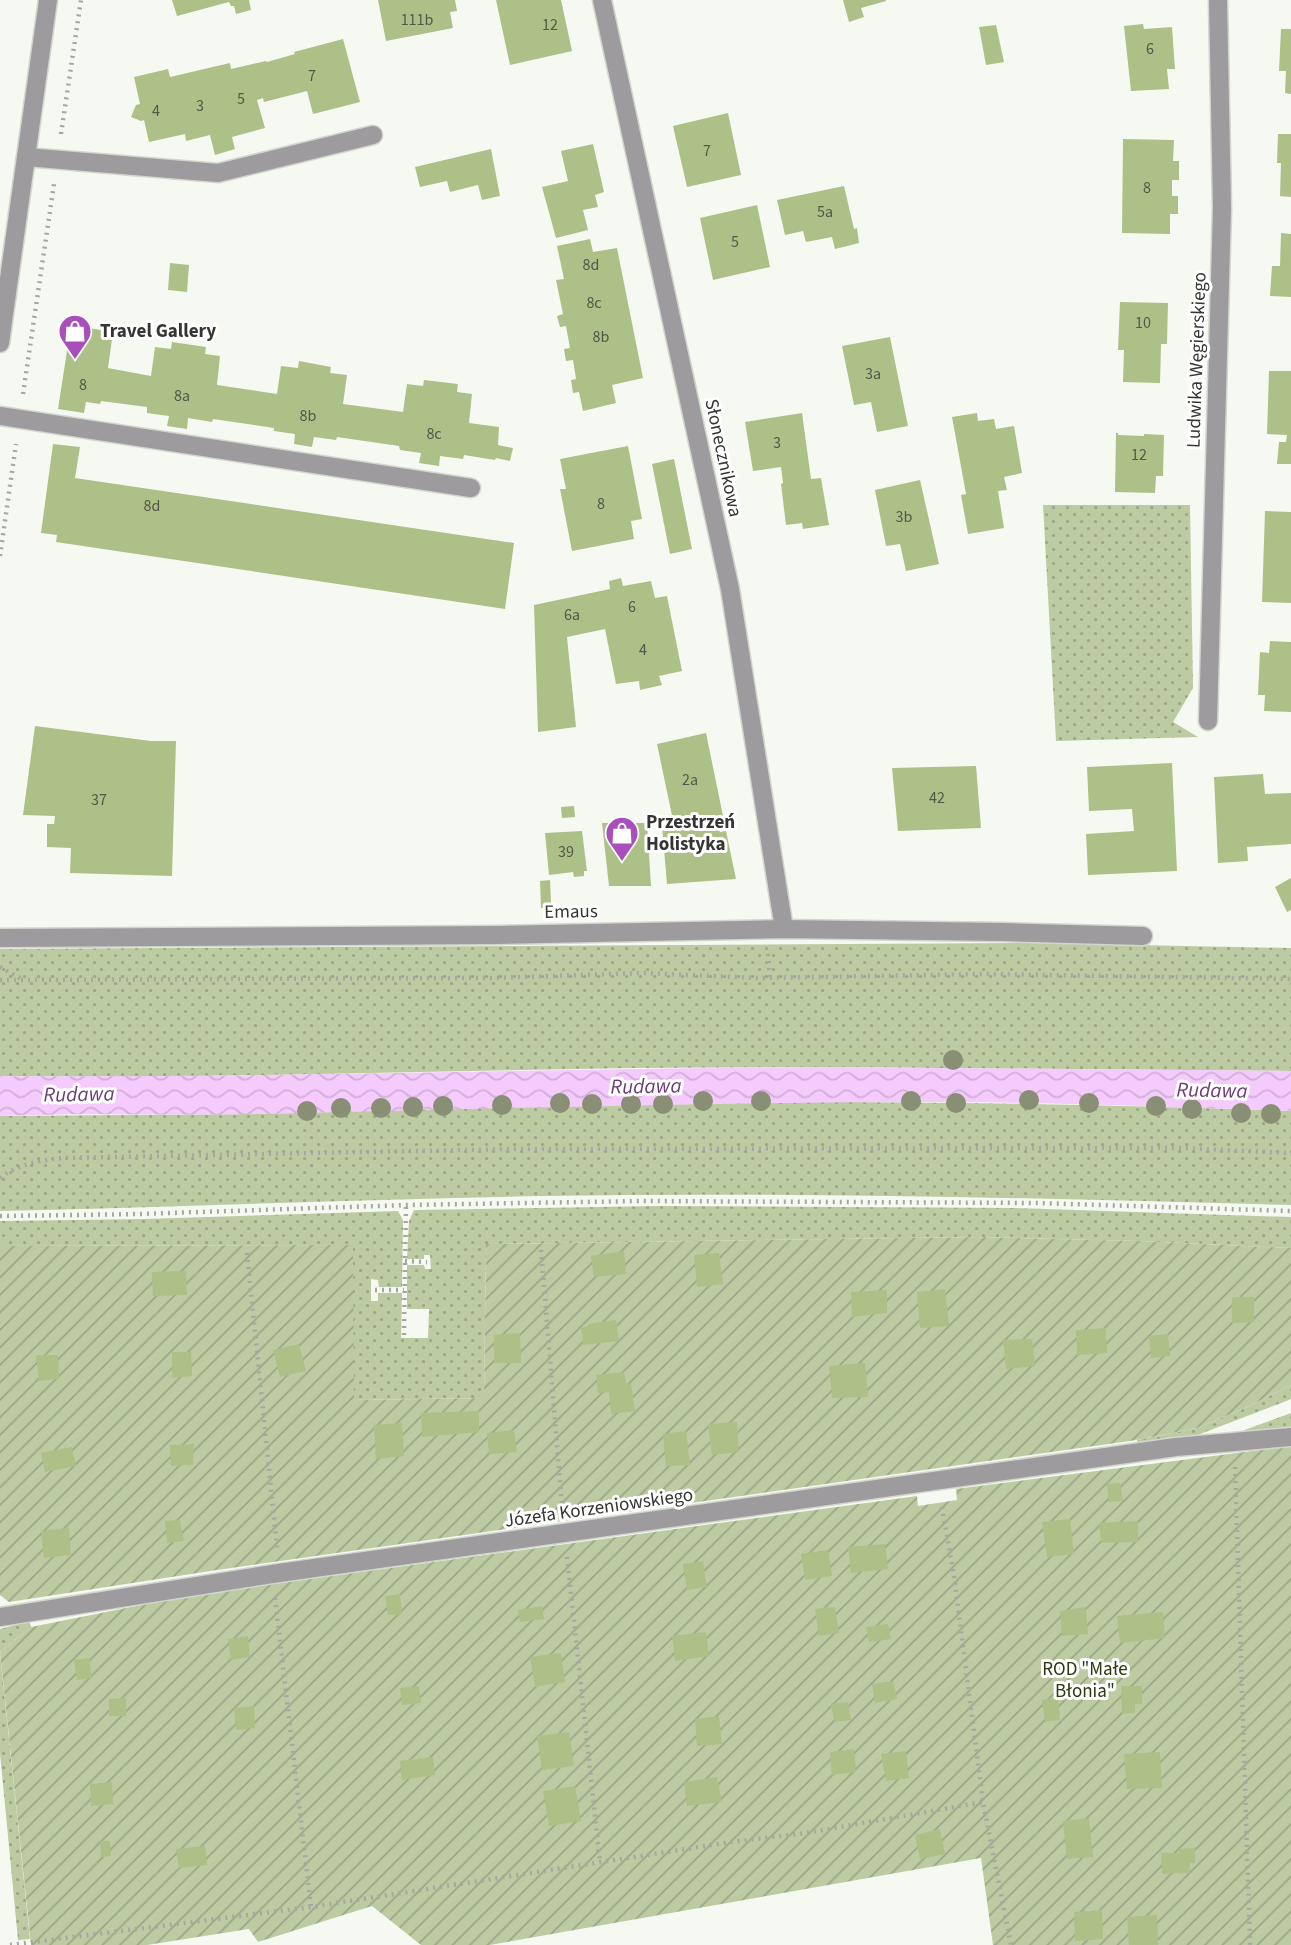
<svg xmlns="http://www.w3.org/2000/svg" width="1291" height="1945" font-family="'Source Sans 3',sans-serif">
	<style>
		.grass { fill: url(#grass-dots) }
		.garden { fill: url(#garden-furrows) }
		.water { fill: url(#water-waves) }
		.building { fill: #adc087 }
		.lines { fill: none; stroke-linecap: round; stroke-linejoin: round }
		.minor-casing { stroke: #d3d6cf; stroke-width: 21 }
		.path { stroke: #a5a7a1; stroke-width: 4.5; stroke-dasharray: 2 5; stroke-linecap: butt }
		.minor { stroke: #9d9b9e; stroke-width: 18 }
		.tree { fill: #888f75 }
		.labels { text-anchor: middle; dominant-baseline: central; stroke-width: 6; stroke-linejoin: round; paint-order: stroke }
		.number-label { font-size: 16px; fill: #535848 }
		.poi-label { font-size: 19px; font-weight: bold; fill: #353633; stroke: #fff; text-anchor: start }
		.street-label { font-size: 19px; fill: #353633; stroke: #fff }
		.park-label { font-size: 19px; fill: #2e390f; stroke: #fff }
		.water-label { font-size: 21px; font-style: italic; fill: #6c3b76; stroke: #fff }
	</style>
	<defs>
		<pattern id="grass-dots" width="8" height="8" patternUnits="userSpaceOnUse" patternTransform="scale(1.75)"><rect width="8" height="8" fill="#bdcba3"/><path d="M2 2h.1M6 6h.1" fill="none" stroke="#9aa685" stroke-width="1.8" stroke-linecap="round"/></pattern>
		<pattern id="garden-furrows" width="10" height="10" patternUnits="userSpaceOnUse" patternTransform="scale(1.75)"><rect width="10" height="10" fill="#bdcba3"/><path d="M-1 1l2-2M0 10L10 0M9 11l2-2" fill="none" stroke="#9aa685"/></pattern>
		<pattern id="water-waves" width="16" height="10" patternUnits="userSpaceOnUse" patternTransform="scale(1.75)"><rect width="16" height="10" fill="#f4cbfc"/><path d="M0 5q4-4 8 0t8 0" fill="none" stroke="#d2afd8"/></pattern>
	</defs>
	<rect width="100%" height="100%" fill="#f6f9f1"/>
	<g class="grass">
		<path d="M1043,505h147l3,183 -20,34 25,15 -142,4z"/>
		<path d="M1036,943l255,5v123l-461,-4 -197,1 -478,9 -155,-1v-127z"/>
		<path d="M790,1102c167,0 334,3 501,9v94c-249,-7 -497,-13 -746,-9 -182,3 -363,11 -545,15v-95l257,-2 182,-5z"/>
		<path d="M657,1206l358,2 276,9v31l-152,-7 -162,-4 -491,7 -2,154 -131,2 -1,-155 -352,1v-25l145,-2 253,-8 5,9 -1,67h-23l-1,-7 -7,-1v22h7v-8h24l-1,45h27l1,-29h-22v-44h17l1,4h6l-1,-14h-6v4h-17l2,-38 5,-11z"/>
		<path d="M1291,1385v14l-7,3 -89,34 -58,8v-4l60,-12 48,-20z"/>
		<path d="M1291,1413v18l-51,5 2,-5z"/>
		<path d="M29,1621l2,6 -31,25v-23z"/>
		<path d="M0,1653l30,286 -12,1 -18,-187z"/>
	</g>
	<g class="garden">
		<path d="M977,1237l162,4 152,7v137l-46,23 -48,20 -60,12 -920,130 -208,32 -9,-7v-349l353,-1 1,155 130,-2 2,-154z"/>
		<path d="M1291,1446v499h-298l-12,-87 -491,87h-69l-49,-39 -114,36 -9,-13 -102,16h-116l-31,-293 31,-25 120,-24 122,-19 644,-88 1,10 39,-6 -1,-11z"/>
	</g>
	<path class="water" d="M830,1067l461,4v40c-119,-4 -238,-9 -357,-9 -225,0 -450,7 -674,12 -87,2 -174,-2 -260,2v-40c277,2 553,-8 830,-9z"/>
	<g class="building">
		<path d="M172,0h77l2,10 -15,4 -2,-8h-3l-2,-4 -52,14z"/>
		<path d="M378,0h77l2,11 -7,1 3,16 -67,13z"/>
		<path d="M496,0h65l11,51 -62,14z"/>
		<path d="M843,0h43v1l-25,7 3,9 -15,5z"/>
		<path d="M1143,24l1,5 28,-2 3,42h-8l2,20 -38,2 -7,-65z"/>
		<path d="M996,25l8,37 -18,3 -7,-38z"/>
		<path d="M1281,29h10v65l-6,-1 1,-22h-7z"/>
		<path d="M343,39l17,63 -47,12 -6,-23 -43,11 -1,-4 -6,2 8,28 -33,9 3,12 -20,6 -5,-20 -24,6 -1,-7 -36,8 -5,-22 -3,1 -10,-4 5,-12 4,-1 -6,-27 34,-8 2,8 60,-14 1,6 35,-8 1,1 28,-8 -1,-2z"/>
		<path d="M728,113l13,62 -54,12 -14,-61z"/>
		<path d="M1278,134h13v63l-11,-1 1,-33h-4z"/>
		<path d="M1123,139l51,1 -1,21h6v19h-7v16h6v18h-8v20l-48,-1z"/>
		<path d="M593,144l11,48 -9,3 3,12 -15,3 5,20 -32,8 -14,-51 26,-6 -7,-30z"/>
		<path d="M491,149l9,47 -18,4 -4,-15 -28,7 -3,-11 -27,6 -5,-20z"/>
		<path d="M844,186l10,43 3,-1 2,15 -24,6 -3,-12 -26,5 -3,-11 -18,4 -8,-35z"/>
		<path d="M757,205l13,62 -57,13 -13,-62z"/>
		<path d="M1281,233l10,1v63l-21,-1 2,-30h8z"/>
		<path d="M590,239l3,13 24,-4 26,130 -31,7 4,18 -33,8 -4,-19 -6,1 -2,-13 5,-1 -3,-19 -7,1 -2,-12 6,-1 -4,-22 -6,1 -3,-11 6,-2 -7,-34 8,-1 -7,-33z"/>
		<path d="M170,263l19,2 -2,27 -19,-2z"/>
		<path d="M1120,302l48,1 -1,41h-6l-1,39 -37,-1 1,-32h-6z"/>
		<path d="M71,325l42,7 -5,36 43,8 4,-29 16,2 1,-7 34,5 -1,7 15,2 -3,29 60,9 4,-28 17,2 1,-7 32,6 -1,6 17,2 -4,29 60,8 4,-28 16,2 1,-6 34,4 -1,8 15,2 -3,29 30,4 -1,18 15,3 -3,13 -14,-3 -1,2 -31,-5 -1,4 -23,-3 -1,10 -20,-3 2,-10 -21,-3 -1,-4 -62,-9 -1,3 -22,-3 -2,10 -18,-3 1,-10 -21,-3v-3l-61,-9 -1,3 -24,-4 -1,11 -20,-3 2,-10 -22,-3v-6l-46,-6 -1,3 -14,-2 -2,11 -26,-4z"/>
		<path d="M890,337l18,89 -31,6 -6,-30 -17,3 -12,-59z"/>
		<path d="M1269,371h22v93h-14l2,-22h7l1,-7 -20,-1z"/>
		<path d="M802,413l9,66 10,-1 8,47 -26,4 -1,-6 -16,2 -5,-41 2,-1 -2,-16 -28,4 -8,-49z"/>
		<path d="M977,413l1,8 16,-2 2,10 18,-3 8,47 -18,4 3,13 -9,1 6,37 -36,6 -7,-39 5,-1 -14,-77z"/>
		<path d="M1116,433h2v2l26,1v-2l20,1 -1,41h-7l-1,17 -40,-1z"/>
		<path d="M53,444l27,3 -5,31 439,65 -9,66 -449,-67 1,-7 -16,-2z"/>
		<path d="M628,446l14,73 -11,2 3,18 -62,12 -12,-62h6l-6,-30z"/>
		<path d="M674,459l18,90 -22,5 -18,-90z"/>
		<path d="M920,480l19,84 -33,7 -6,-27 -14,2 -11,-56z"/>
		<path d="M1265,511l26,1v91l-29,-1z"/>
		<path d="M621,578l2,8 28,-5 4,17 12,-2 15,75 -23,5 3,9 -22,5 -1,-9 -23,3 -11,-55 -38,8 9,90 -38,5 -4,-127 76,-16 -1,-8z"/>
		<path d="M1270,641l21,1v70l-27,-1 1,-16h-7l2,-43 9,1z"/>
		<path d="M35,726l116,15h25l-4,135 -102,-3 1,-25 -24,-1v-23h7l1,-8 -32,-1z"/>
		<path d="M706,733l17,83 -7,2 4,14 6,-1 10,48 -69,5 -5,-58 12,-1 -17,-81z"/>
		<path d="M1172,763l5,108 -89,4 -2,-41 48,-3 -2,-22 -43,2 -2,-44z"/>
		<path d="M976,766l5,62 -83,3 -6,-63z"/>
		<path d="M1263,774l2,20 26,-1v51l-44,3 1,14 -30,2 -4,-86z"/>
		<path d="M574,806l1,11 -13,1 -1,-11z"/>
		<path d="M602,823h45l4,63h-42z"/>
		<path d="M582,831l5,40h-3v5l-10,1 -1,-5 -24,3 -4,-42z"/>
		<path d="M1291,878v32l-4,2 -12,-25z"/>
		<path d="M550,880l1,23h-3v5h-7l-1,-27z"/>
		<path d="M624,1251l2,23 -32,3 -3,-21z"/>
		<path d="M719,1253l4,31 -26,3 -3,-32z"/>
		<path d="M186,1271l1,24 -34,1 -1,-24z"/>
		<path d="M945,1289l4,37 -29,2 -3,-36z"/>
		<path d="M887,1290v23l-35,4 -1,-25z"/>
		<path d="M1232,1297h22v25l-22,1z"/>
		<path d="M616,1320l3,21 -36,4 -2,-17 7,-2v-2z"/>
		<path d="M1106,1328l1,25 -30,2 -1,-25z"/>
		<path d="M520,1333l1,30h-27v-28z"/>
		<path d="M1168,1334l2,22 -19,2 -2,-22z"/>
		<path d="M1032,1339l3,27 -29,3 -3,-29z"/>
		<path d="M299,1344l7,27 -26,6 -7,-27z"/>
		<path d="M172,1352h19l1,24 -20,2z"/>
		<path d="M36,1355h22l1,24 -20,2z"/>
		<path d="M865,1363l3,34 -36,1 -3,-32z"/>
		<path d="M624,1372l2,11 5,1 4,27 -24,3 -2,-22 -11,1 -2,-18z"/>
		<path d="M479,1411v21l-57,5 -1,-24z"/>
		<path d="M737,1422l2,30 -27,3 -4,-31z"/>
		<path d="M402,1423l2,33 -28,3 -2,-34z"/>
		<path d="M514,1430l3,22 -28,2 -2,-21z"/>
		<path d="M686,1431l4,34 -24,1 -3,-32z"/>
		<path d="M194,1444l-1,21 -22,1 -1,-21z"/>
		<path d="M72,1447l4,19 -31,6 -4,-19z"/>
		<path d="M1120,1483l3,18 -14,1 -2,-18z"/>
		<path d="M1070,1519l4,35 -27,3 -5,-35z"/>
		<path d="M180,1520l4,21 -17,2 -2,-22z"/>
		<path d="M1138,1521v21l-37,1 -2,-20z"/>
		<path d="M69,1528l2,27 -27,3 -3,-27z"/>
		<path d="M885,1544l3,25 -37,4 -3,-26z"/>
		<path d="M828,1550l4,26 -27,4 -4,-26z"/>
		<path d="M703,1561l4,26 -20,3 -4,-26z"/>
		<path d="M400,1594l2,20 -14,1 -3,-19z"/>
		<path d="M542,1606l2,13 -24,3 -2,-12z"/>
		<path d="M835,1607l4,26 -20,3 -4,-27z"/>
		<path d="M1086,1607l2,27 -26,2 -2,-25z"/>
		<path d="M1163,1612l2,26 -45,5 -3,-27z"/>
		<path d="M888,1624l3,15 -22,3 -3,-15z"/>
		<path d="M706,1632l3,24 -34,5 -3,-25z"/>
		<path d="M248,1636l2,21 -19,3 -3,-21z"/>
		<path d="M561,1653l4,29 -30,5 -5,-30z"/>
		<path d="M89,1658l3,20 -15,2 -3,-20z"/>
		<path d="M893,1681l4,18 -22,4 -3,-19z"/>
		<path d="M419,1686l2,17 -19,2 -2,-17z"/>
		<path d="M1121,1686h21v18h-7v9l-13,1z"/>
		<path d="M126,1698v18h-17v-17z"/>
		<path d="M1058,1698l2,22 -15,2 -3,-22z"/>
		<path d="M848,1702l3,18 -17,2 -3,-18z"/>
		<path d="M254,1706l1,22 -19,2 -2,-22z"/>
		<path d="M719,1716l3,28 -25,2 -2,-27z"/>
		<path d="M569,1732l5,34 -32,4 -5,-34z"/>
		<path d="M854,1749l2,23 -24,3 -2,-23z"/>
		<path d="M906,1751l3,27 -23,3 -5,-27z"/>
		<path d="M1160,1752l2,36 -35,1 -3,-35z"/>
		<path d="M433,1757l2,18 -33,5 -2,-19z"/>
		<path d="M717,1777l5,25 -35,4 -3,-24z"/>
		<path d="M112,1782l1,22 -22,2 -1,-22z"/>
		<path d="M575,1786l6,35 -32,5 -6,-35z"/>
		<path d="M1089,1818l4,39 -26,2 -4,-38z"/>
		<path d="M940,1829l5,25 -25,5 -5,-24z"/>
		<path d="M100,1841h10l1,15 -10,1z"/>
		<path d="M205,1846l2,19 -28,3 -3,-19z"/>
		<path d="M1195,1848v15h-5v10l-28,1 -1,-21h18v-4z"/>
		<path d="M1102,1910l1,29 -28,2 -1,-29z"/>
		<path d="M1157,1915l1,30h-29l-2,-28z"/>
	</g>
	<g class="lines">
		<defs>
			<g id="minor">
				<path d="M602,0l128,589 54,340"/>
				<path d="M26,157l192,16 155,-38"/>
				<path d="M0,343l48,-343"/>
				<path d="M0,416l471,72"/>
				<path d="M1208,721l14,-513 -4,-208"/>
				<path d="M0,938l496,-3 288,-6 218,3 141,4"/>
				<path d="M0,1617l279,-44 897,-126 115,-10"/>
			</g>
		</defs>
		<use href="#minor" class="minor-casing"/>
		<g class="path">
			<path d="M61,134l20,-134"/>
			<path d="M23,394l31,-210"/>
			<path d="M0,556l16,-112"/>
			<path d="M768,954l2,24"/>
			<path d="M0,967l23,13"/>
			<path d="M0,980l490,-2 154,-5 113,5 230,-4 304,5"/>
			<path d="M0,1178c18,-14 39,-17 61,-20l453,-9 667,-1 110,5"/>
			<path d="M0,1216l141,-2 265,-9 235,-4 396,2 254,8"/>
			<path d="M541,1250l21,256"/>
			<path d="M247,1253l30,295"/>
			<path d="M405,1261l22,1"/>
			<path d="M375,1290h29"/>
			<path d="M404,1335l2,-130"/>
			<path d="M1235,1467l15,478"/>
			<path d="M942,1507l12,69 29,226 28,143"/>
			<path d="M567,1557l33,305"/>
			<path d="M275,1598l36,309"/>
			<path d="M10,1945l301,-38 420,-65 75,-9 177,-31"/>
		</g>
		<use href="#minor" class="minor"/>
	</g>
	<g class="tree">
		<circle cx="953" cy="1060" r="10"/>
		<circle cx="1029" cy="1100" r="10"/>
		<circle cx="703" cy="1101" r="10"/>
		<circle cx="761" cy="1101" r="10"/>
		<circle cx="911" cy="1101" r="10"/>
		<circle cx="560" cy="1103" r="10"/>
		<circle cx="956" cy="1103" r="10"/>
		<circle cx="1089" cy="1103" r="10"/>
		<circle cx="592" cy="1104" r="10"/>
		<circle cx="631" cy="1104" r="10"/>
		<circle cx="663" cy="1104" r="10"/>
		<circle cx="502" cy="1105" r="10"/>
		<circle cx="443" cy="1106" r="10"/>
		<circle cx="1156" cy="1106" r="10"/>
		<circle cx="413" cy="1107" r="10"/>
		<circle cx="341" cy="1108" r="10"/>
		<circle cx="381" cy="1108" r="10"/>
		<circle cx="1192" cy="1109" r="10"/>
		<circle cx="307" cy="1111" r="10"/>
		<circle cx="1241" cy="1113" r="10"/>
		<circle cx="1271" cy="1114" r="10"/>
	</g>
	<defs>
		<symbol id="shop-pin" viewBox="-11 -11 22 30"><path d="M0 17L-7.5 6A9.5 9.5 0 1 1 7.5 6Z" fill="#a94fbb" stroke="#fff"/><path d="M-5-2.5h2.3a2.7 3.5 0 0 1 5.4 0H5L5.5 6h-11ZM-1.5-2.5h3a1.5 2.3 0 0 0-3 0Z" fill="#fff"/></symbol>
	</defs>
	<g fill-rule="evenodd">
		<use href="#shop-pin" x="56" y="312" width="38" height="52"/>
		<use href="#shop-pin" x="603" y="814" width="38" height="52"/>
	</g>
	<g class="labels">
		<g class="number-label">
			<text x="417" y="20">111b</text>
			<text x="550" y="25">12</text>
			<text x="1150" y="49">6</text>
			<text x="312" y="76">7</text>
			<text x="241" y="99">5</text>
			<text x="200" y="106">3</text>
			<text x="156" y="111">4</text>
			<text x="707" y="151">7</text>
			<text x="1147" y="188">8</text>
			<text x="825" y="212">5a</text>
			<text x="735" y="242">5</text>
			<text x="591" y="265">8d</text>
			<text x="594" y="303">8c</text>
			<text x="1143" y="323">10</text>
			<text x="601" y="337">8b</text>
			<text x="873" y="374">3a</text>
			<text x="83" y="385">8</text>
			<text x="182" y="396">8a</text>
			<text x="308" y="416">8b</text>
			<text x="434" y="434">8c</text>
			<text x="777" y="443">3</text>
			<text x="1139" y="455">12</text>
			<text x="601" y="504">8</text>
			<text x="152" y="506">8d</text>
			<text x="904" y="517">3b</text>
			<text x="632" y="607">6</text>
			<text x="572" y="615">6a</text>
			<text x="643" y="650">4</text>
			<text x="690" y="780">2a</text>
			<text x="937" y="798">42</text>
			<text x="99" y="800">37</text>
			<text x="566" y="852">39</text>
		</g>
		<g class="poi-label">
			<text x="100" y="331">Travel Gallery</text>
			<text x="646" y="822">Przestrzeń<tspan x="646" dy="22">Holistyka</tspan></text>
		</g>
		<g class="street-label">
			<text transform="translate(1197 360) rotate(-88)">Ludwika Węgierskiego</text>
			<text transform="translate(723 458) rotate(78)">Słonecznikowa</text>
			<text transform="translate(571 912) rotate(-1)">Emaus</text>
			<text transform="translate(599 1508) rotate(-8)">Józefa Korzeniowskiego</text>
		</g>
		<g class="park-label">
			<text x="1085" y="1669">ROD "Małe<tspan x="1085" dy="22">Błonia"</tspan></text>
		</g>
		<g class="water-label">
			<text transform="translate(646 1086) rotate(-1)">Rudawa</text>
			<text transform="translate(1212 1090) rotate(1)">Rudawa</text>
			<text transform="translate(79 1094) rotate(-1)">Rudawa</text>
		</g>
	</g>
</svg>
